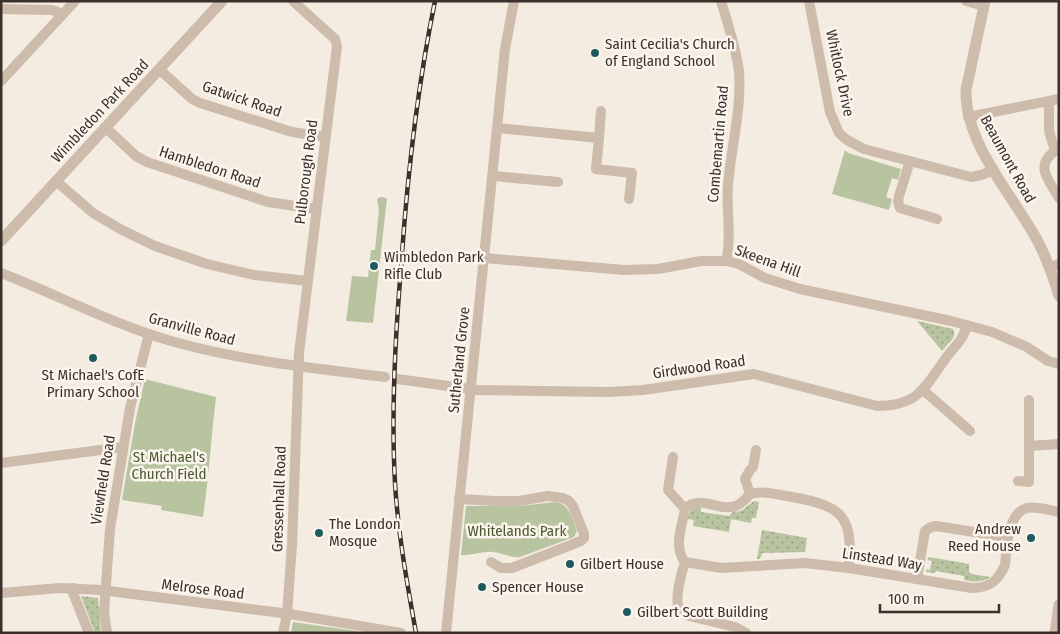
<svg xmlns="http://www.w3.org/2000/svg" width="1060" height="634" font-family="'Fira Sans Condensed',sans-serif">
	<style>
		.grass { fill: url(#grass-dots) }
		.park { fill: #b8c4a0 }
		.lines { fill: none; stroke-linecap: round; stroke-linejoin: round }
		.minor { stroke: #cdbbac; stroke-width: 10 }
		.tertiary { stroke: #cdbbac; stroke-width: 11 }
		.rail-casing { stroke: #3b302b; stroke-width: 4.5 }
		.rail { stroke: #fbf5ee; stroke-width: 2.5; stroke-dasharray: 8; stroke-linecap: butt }
		.poi-dot { fill: #1f5a5e; stroke: #fbf5ee; stroke-width: 2 }
		.labels { text-anchor: middle; dominant-baseline: central; stroke-width: 5; stroke-linejoin: round; paint-order: stroke }
		.poi-label { font-size: 15px; fill: #3b302b; stroke: #fbf5ee; text-anchor: start }
		.street-label { font-size: 15px; fill: #3b302b; stroke: #fbf5ee }
		.park-label { font-size: 15px; fill: #4a5a2e; stroke: #fbf5ee }
	</style>
	<defs>
		<pattern id="grass-dots" width="8" height="8" patternUnits="userSpaceOnUse" patternTransform="scale(1.25)"><rect width="8" height="8" fill="#b8c4a0"/><path d="M2 2h.1M6 6h.1" fill="none" stroke="#97a083" stroke-width="1.8" stroke-linecap="round"/></pattern>
	</defs>
	<rect width="100%" height="100%" fill="#f4ebe1"/>
	<g class="grass">
		<path d="M917,321l36,8c5,9 -6,15 -11,22z"/>
		<path d="M754,501l5,1 -3,16h-4l-1,5 -20,-4 -2,13 -36,-6 1,-6 -7,-1 3,-7 6,-5 5,1v4l28,4 4,-4 8,-1z"/>
		<path d="M762,530l45,8 -2,14 -43,1 -2,6h-3z"/>
		<path d="M929,557l40,7v8l3,2 18,3c-8,6 -17,5 -26,3v-4l-28,-5 -1,2 -9,-1v-3l4,1 2,-9 -5,-1z"/>
		<path d="M81,596l17,2 3,35h-6z"/>
	</g>
	<g class="park">
		<path d="M845,150l3,3 53,16 -3,11 -6,-2 -6,19 6,2 -3,11 -57,-16z"/>
		<path d="M380,197l7,1 -14,125 -27,-2 6,-45 16,1 3,-27h4l4,-40 -2,-11z"/>
		<path d="M145,379l71,18c-5,40 -7,80 -13,120l-42,-7 1,-4 -40,-6 13,-77z"/>
		<path d="M555,502c15,2 17,16 22,29l-3,6 -54,20c-10,1 -17,-4 -27,-5 -11,-1 -21,4 -32,3l5,-49h54z"/>
		<path d="M293,622l63,9v2h-65z"/>
	</g>
	<g class="lines">
		<g class="minor">
			<path d="M721,1c7,23 15,47 18,70 3,38 -8,76 -11,114 -2,25 4,51 -2,76"/>
			<path d="M809,1l21,111 9,21 8,7 17,9 107,28 10,-2 13,-5"/>
			<path d="M966,1l18,5"/>
			<path d="M1,9l51,1 11,4"/>
			<path d="M159,69l33,30 8,4 92,29 33,5"/>
			<path d="M1,81l74,-80"/>
			<path d="M1049,101v30l6,20"/>
			<path d="M968,117l91,-18"/>
			<path d="M105,127l31,29 11,6 121,40 48,7"/>
			<path d="M498,128l101,10 -3,31 36,4 -3,26"/>
			<path d="M599,138l2,-27"/>
			<path d="M1059,151h-4c-21,15 -6,29 4,47"/>
			<path d="M910,161l-11,35 -1,6 2,6 37,11"/>
			<path d="M493,176l65,6"/>
			<path d="M56,181l37,32 29,17 33,16 52,18 47,11 53,6"/>
			<path d="M485,258l139,12 34,-1 43,-8h25l13,3 26,14 35,11 151,32 41,11 35,15 21,14 11,3"/>
			<path d="M1049,268l10,-4"/>
			<path d="M1,273c57,22 111,51 170,68 70,20 143,27 214,36"/>
			<path d="M397,379l80,11 132,2 34,-2 111,-16 123,32c44,0 48,-21 72,-52 9,-12 13,-12 18,-29"/>
			<path d="M923,390l47,41"/>
			<path d="M1029,446l30,-2"/>
			<path d="M756,450l-3,17 -3,3 -5,9 5,15c13,-4 29,1 42,3 51,9 61,19 57,71"/>
			<path d="M673,457l-5,33 17,19"/>
			<path d="M1,463l122,-16"/>
			<path d="M1018,481l11,1v-82"/>
			<path d="M459,499l36,2h24l29,-5 15,2 6,3 4,5 11,28v4l-3,3 -69,27h-11l-10,-6"/>
			<path d="M685,562c-12,-15 -3,-36 0,-53 16,-16 36,5 53,-4 5,-3 9,-7 12,-11"/>
			<path d="M917,579l8,-48 6,-4 5,-1 63,10"/>
			<path d="M73,588v5l16,40"/>
			<path d="M1,593l59,-5 41,2 189,24 111,19"/>
			<path d="M107,633l-3,-21 6,-83 20,-121 19,-74"/>
			<path d="M283,633l4,-19 5,-69 7,-192 38,-307 -2,-7 -42,-38"/>
			<path d="M446,633l59,-584 9,-48"/>
			<path d="M746,633l-11,-6 -46,-11c-4,-2 -8,-4 -10,-8 -5,-9 3,-37 6,-46l36,6 84,-5 44,5 123,20c17,0 26,-7 33,-23 2,-16 2,-52 22,-57 9,-2 22,2 32,4"/>
		</g>
		<g class="tertiary">
			<path d="M985,1l-19,89c-1,54 45,103 70,148 10,18 17,38 23,58"/>
			<path d="M1,241l221,-240"/>
			<path d="M1055,633l4,-28"/>
		</g>
		<defs>
			<path id="rail" d="M416,633c-9,-50 -18,-100 -21,-150 -4,-72 0,-144 6,-215 6,-90 16,-179 34,-267"/>
		</defs>
		<use href="#rail" class="rail-casing"/>
		<use href="#rail" class="rail"/>
	</g>
	<g class="poi-dot">
		<circle cx="595" cy="53" r="5"/>
		<circle cx="374" cy="266" r="5"/>
		<circle cx="93" cy="358" r="5"/>
		<circle cx="319" cy="533" r="5"/>
		<circle cx="1031" cy="538" r="5"/>
		<circle cx="570" cy="564" r="5"/>
		<circle cx="482" cy="587" r="5"/>
		<circle cx="627" cy="612" r="5"/>
	</g>
	<g class="labels">
		<g class="poi-label">
			<text x="605" y="44">Saint Cecilia's Church<tspan x="605" dy="17">of England School</tspan></text>
			<text x="384" y="257">Wimbledon Park<tspan x="384" dy="17">Rifle Club</tspan></text>
			<text x="93" y="375" text-anchor="middle">St Michael's CofE<tspan x="93" dy="17">Primary School</tspan></text>
			<text x="329" y="524">The London<tspan x="329" dy="17">Mosque</tspan></text>
			<text x="1021" y="529" text-anchor="end">Andrew<tspan x="1021" dy="17">Reed House</tspan></text>
			<text x="580" y="564">Gilbert House</text>
			<text x="492" y="587">Spencer House</text>
			<text x="637" y="612">Gilbert Scott Building</text>
		</g>
		<g class="street-label">
			<text transform="translate(840 73) rotate(78)">Whitlock Drive</text>
			<text transform="translate(242 99) rotate(19)">Gatwick Road</text>
			<text transform="translate(100 111) rotate(-47)">Wimbledon Park Road</text>
			<text transform="translate(718 144) rotate(-85)">Combemartin Road</text>
			<text transform="translate(1008 159) rotate(61)">Beaumont Road</text>
			<text transform="translate(210 167) rotate(18)">Hambledon Road</text>
			<text transform="translate(306 172) rotate(-83)">Pulborough Road</text>
			<text transform="translate(768 261) rotate(20)">Skeena Hill</text>
			<text transform="translate(192 329) rotate(15)">Granville Road</text>
			<text transform="translate(459 360) rotate(-84)">Sutherland Grove</text>
			<text transform="translate(699 367) rotate(-8)">Girdwood Road</text>
			<text transform="translate(103 480) rotate(-81)">Viewfield Road</text>
			<text transform="translate(279 499) rotate(-88)">Gressenhall Road</text>
			<text transform="translate(882 559) rotate(9)">Linstead Way</text>
			<text transform="translate(203 589) rotate(7)">Melrose Road</text>
		</g>
		<g class="park-label">
			<text x="169" y="457">St Michael's<tspan x="169" dy="17">Church Field</tspan></text>
			<text x="517" y="531">Whitelands Park</text>
		</g>
	</g>
	<rect width="1060" height="634" fill="none" stroke="#3b302b" stroke-width="5"/>
	<path d="M880 604v8h119v-8" fill="none" stroke="#3b302b" stroke-width="2.5"/>
	<text x="888" y="604" font-size="15" fill="#3b302b" stroke="#fbf5ee" stroke-width="4" paint-order="stroke">100 m</text>
</svg>
